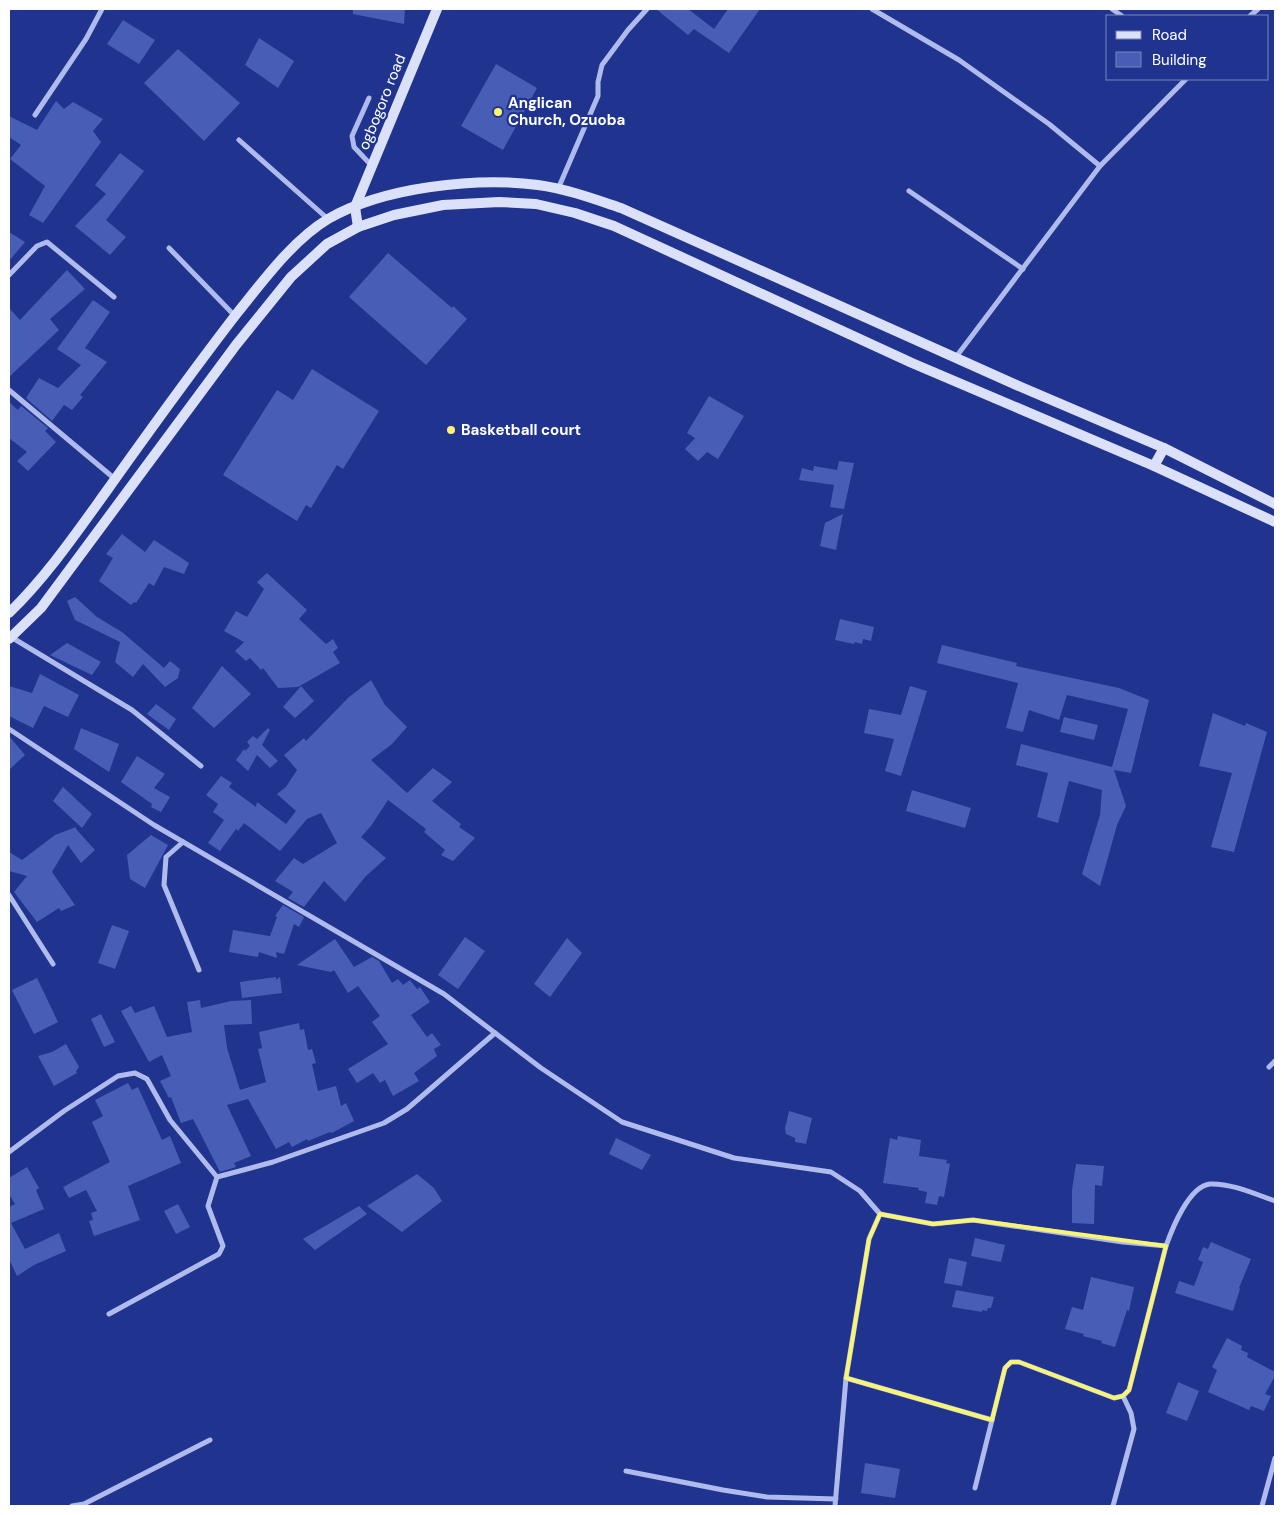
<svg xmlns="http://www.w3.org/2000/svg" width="1284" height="1515" font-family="'DM Sans',sans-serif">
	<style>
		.building { fill: #485db6 }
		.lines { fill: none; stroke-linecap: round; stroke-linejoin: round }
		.street { stroke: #afbbed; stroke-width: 5 }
		.secondary { stroke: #dbe1f9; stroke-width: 10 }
		.marked { fill: none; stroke: #faf570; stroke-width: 4; stroke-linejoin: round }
		.poi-dot { fill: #faf570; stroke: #20348f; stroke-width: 2 }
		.labels { text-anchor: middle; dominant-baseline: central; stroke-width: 4.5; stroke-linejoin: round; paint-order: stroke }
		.street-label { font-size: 15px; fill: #fff; stroke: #20348f }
		.poi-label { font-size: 15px; font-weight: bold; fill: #fff; stroke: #20348f; text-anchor: start }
	</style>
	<rect width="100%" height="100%" fill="#20348f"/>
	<g class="building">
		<path d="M353,9h52l-1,15 -51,-10z"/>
		<path d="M656,9h32l26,20 14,-20h32l-31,44 -35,-24 -6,6z"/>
		<path d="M123,20l32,20 -16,24 -32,-20z"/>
		<path d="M259,38l35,23 -16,27 -33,-23z"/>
		<path d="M178,49l62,54 -36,38 -60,-58z"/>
		<path d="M496,64l41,24 -34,62 -42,-24z"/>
		<path d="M56,101l8,8 9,-7 30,17 -10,12 8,11 -58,81 -14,-8 16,-29 -35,-27 11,-14 -12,-8v-21l28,14z"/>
		<path d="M120,153l24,18 -38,49 20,17 -16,18 -35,-29 31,-32 -11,-9z"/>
		<path d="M9,232l16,10 -16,19z"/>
		<path d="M388,253l64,55 1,-2 14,13 -41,46 -77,-68z"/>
		<path d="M67,270l18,19 -35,30 9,11 -50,47v-69l11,12z"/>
		<path d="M93,300l17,12 -25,36 22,14 -27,33 3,2 -11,13 -8,-5 -12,16 -26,-23 13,-20 19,10 23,-23 -24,-16z"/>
		<path d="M312,369l67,42 -36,58 -6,-4 -26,43 -5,-3 -9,16 -74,-46 54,-85 16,10z"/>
		<path d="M709,396l35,20 -26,43 -11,-7 -9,9 -13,-12 10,-11 -8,-5z"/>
		<path d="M9,402l9,8 3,-4 27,22 -3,3 11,11 -28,29 -11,-10 10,-9 -18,-14z"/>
		<path d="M839,461l15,2 -10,46 -14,-2 4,-22 -35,-5 3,-12 11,3 1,-5 23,4z"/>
		<path d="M843,514l-7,36 -16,-4 5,-23z"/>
		<path d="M122,534l23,18 9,-12 35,23 -5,11 -20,-7 -10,19 -5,-3 -13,20 -2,-1 -3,3 -32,-24 14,-23 -7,-4z"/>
		<path d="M267,573l40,37 -8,9 27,25 7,-5 5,9 -5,4 7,11 -42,24 -20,1 -15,-20 -2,2 -11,-12 -4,3 -11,-10 9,-9 -20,-11 12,-20 11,6 17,-28 -7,-7z"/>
		<path d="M75,597l22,20 25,15 42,36 6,-7 10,8 -2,9 -13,9 -22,-23 -10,13 -18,-15 5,-20 -45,-22 -8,-19z"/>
		<path d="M840,619l34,8 -3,14 -8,-2 -1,5 -7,-2 -1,2 -19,-4z"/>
		<path d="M67,643l34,19 -9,13 -42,-20z"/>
		<path d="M942,645l75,18 -1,3 103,22 30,12 -18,73 -17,-3 12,36 -9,19 -17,61 -18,-12 18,-59 2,-25 -33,-9 -11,42 -21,-6 11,-44 -32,-8 5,-21 91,23 16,-58 -61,-14 -8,25 -30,-10 -6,22 -17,-4 12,-45 -81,-20z"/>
		<path d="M222,666l29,28 -37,34 -22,-20z"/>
		<path d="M40,674l39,21 -11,22 -24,-11 -11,22 -24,-12v-30l23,7z"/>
		<path d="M371,680l14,25 22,22 -15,17 -21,16 36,33 26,-25 19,14 -20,19 29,23 -2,3 16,11 -22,23 -12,-6 4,-5 -21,-18 2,-3 -38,-29 -17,26 -10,11 25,21 -21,19 -20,25 -21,-21 -20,26 -16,-9 5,-6 -18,-11 19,-23 9,6 34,-21 -16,-30 -14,6 -27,32 -36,-28 -6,8 -2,-2 -16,22 -12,-8 16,-23 -11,-8 5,-8 -12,-9 15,-19 11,7 -3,4 27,20 1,-5 29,22 10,-13 -19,-17 9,-7 11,-17 -13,-15 20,-17 2,3 43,-44z"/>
		<path d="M301,686l13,15 -19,17 -12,-11z"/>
		<path d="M910,686l17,5 -26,85 -16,-5 9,-32 -30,-6 5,-24 32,6z"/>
		<path d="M156,704l20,15 -7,11 -22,-16z"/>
		<path d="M1213,713l32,13 1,-3 21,9 -33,120 -23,-5 21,-74 -33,-7z"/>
		<path d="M1064,717l34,8 -4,15 -34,-8z"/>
		<path d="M81,728l38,16 -10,28 -35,-23z"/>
		<path d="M268,728l2,2 -8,15 16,16 -8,7 -13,-13 -9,16 -12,-11 8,-11 1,2 5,-5 -3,-4 6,-6 4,3z"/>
		<path d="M9,736l16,19 -16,15z"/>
		<path d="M137,756l28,18 -11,14 16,9 -9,15 -10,-5 1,-3 -31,-22z"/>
		<path d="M63,787l29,27 -10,14 -29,-27z"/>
		<path d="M912,790l59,18 -6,20 -59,-17z"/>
		<path d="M76,827v2l19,21 -14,13 -13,-18 -16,27 23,33 -14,6 -2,-3 -22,14 -23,-30 13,-16 -18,-5v-19l13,8 33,-25z"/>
		<path d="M151,835l17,10 -23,43 -15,-9 -3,-24z"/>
		<path d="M283,905l21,12 -5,10 -5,-3 -10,30 -8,-2 1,6 -18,-6 -1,5 -29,-5 4,-22 37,6 7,-19 -2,-1z"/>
		<path d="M112,925l17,6 -14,38 -17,-6z"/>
		<path d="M465,937l20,14 -27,38 -20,-14z"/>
		<path d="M567,938l15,15 -32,44 -16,-13z"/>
		<path d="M335,939l19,28 18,-10 7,4 13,22 6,-4 5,6 7,-5 7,9 3,-2 10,15 -19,13 16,22 5,-4 9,12 -7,4 3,7 -23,17 5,8 -26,15 -8,-16 -5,3 -7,-10 -16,10 -9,-14 40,-25 -16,-22 8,-6 -22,-30 -10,7 -14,-23 -3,2 -34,-7z"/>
		<path d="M276,977v3l4,-3 2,16 -40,5 -2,-16z"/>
		<path d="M37,978l21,44 -24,12 -22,-44z"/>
		<path d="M200,1000l1,8 30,-7 20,-1 1,24 -28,1 3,23 13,42 26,-8 -8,-33 4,-1 -3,-16 40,-9 1,7 4,-1 4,21 4,-1 4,14 -4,1 6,27 18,-5 5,20 5,-3 8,18 -22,12 -2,-1 -22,9 -1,-2 -15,8 -3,-5 -13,7 -28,-50 -21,6 24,51 -17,7 2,4 -16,5 -27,-53 -12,4 -10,-26 -2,1 -9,-17 11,-5 -9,-21 -13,7 -28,-51 10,-5 4,7 19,-7 13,31 25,-5 -5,-30z"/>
		<path d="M101,1014l14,28 -11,5 -13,-28z"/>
		<path d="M66,1044l13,23 -3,4 1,2 -23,13 -16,-30 14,-4z"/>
		<path d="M128,1083l4,7 6,-3 24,53 8,-4 11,27 -53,23 12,34 -46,16 -5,-15 4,-1 -2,-7 6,-2 -11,-21 -17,8 -6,-11 47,-25 -18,-40 11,-6 -8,-16z"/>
		<path d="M789,1111l23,7 -6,26 -11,-2v-4l-9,-4 -1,-6z"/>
		<path d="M898,1136l23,4 -2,16 28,4 -1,3 4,1 -6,33 -5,-1 -2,9 -12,-2 2,-11 -9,-2 1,-2 -36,-5 7,-45 7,2z"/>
		<path d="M616,1138l35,17 -9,15 -33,-16z"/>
		<path d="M1076,1164l28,2 -2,20 -7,-1 -1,39 -22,-1v-33z"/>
		<path d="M27,1167l12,21 -3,2 8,19 -33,14 14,26 34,-16 7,18 -32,14 -17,11 -8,-17v-52l6,-3 -6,-10v-16z"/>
		<path d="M417,1174l17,14 8,13 -40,31 -35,-26z"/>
		<path d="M178,1204l12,23 -14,7 -12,-23z"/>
		<path d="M359,1206l8,8 -52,36 -12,-11z"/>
		<path d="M975,1238l30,7 -4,17 -30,-6z"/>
		<path d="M1211,1242l40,17 -12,29 1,1 -7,22 -58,-18 4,-12 15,5 9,-24 -5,-2 5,-13 5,2z"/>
		<path d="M949,1258l18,4 -5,24 -18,-3z"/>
		<path d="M1091,1277l43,10 -5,24 -2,-1 -12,37 -14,-4 1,-2 -19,-5 1,-2 -19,-5 7,-22 11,3z"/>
		<path d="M956,1290l38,7 -3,11h-3l-1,3 -5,-1v2l-30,-5z"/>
		<path d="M1227,1338l15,8 -1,4 7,3 -1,4 28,15v4l-10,18 6,2 -7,15 -13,-5 -2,4 -41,-18 9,-22 -5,-3z"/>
		<path d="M1178,1382l21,9 -12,30 -21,-8z"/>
		<path d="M865,1463l35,6 -5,29 -34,-5z"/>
	</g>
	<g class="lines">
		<g class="street">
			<path d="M872,9l87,51 90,64 51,42"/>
			<path d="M1112,9l10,7"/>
			<path d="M1250,16l8,-7"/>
			<path d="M369,98l-17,38 2,11 18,19"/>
			<path d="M35,115l51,-76 16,-30"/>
			<path d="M239,140l89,79"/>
			<path d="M558,189l40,-93v-14l4,-17 26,-35 19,-21"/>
			<path d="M909,191l114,78"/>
			<path d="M169,248l66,68"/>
			<path d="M9,275l28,-29 10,-4 67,55"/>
			<path d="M956,357l144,-191 86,-87"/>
			<path d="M9,390l106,89"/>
			<path d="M11,637l121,73 69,56"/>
			<path d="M9,729l145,96 290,169 97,74 81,54 112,36 97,14 29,19 20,23 53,10 40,-4 150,22 43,4c6,-17 23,-60 44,-62 21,-1 45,10 65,17"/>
			<path d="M183,842l-17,15 -2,28 35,85"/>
			<path d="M9,895l44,69"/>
			<path d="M1269,1067l6,-6"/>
			<path d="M9,1152l55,-41 54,-35 17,-3 12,6 23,41 47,57 -9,29 15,40 -4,8 -110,60"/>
			<path d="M217,1177l56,-15 111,-39 23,-14 88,-76"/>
			<path d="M846,1378l146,42"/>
			<path d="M626,1471l97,19 44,7 69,2"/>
			<path d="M975,1488l30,-120 6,-6h8l95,36 9,-2 6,-6 37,-144"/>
			<path d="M72,1506l12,-2 126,-64"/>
			<path d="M835,1506l11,-128 23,-139 11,-25"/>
			<path d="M1113,1506l21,-77 -3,-16 -8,-17"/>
			<path d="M1262,1506l13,-48"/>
		</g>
		<g class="secondary">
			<path d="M358,227l-3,-20 82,-198"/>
			<path d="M1154,466l10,-18"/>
			<path d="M9,613c38,-37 68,-81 99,-124 42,-59 85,-119 130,-177 25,-31 55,-72 90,-93 55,-32 148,-42 210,-34 29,4 56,14 83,23l400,179 143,61 111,56"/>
			<path d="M9,639l32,-31 195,-263 55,-68 36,-33 31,-17 36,-12 49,-10 56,-3 37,2 39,9 39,13 298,137 242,103 121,56"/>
		</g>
	</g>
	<path class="marked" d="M880,1214l53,10 40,-4 193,26 -37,144 -6,6 -9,2 -95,-36h-8l-6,6 -13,52 -146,-42 23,-139z"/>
	<g class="poi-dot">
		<circle cx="498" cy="112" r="5"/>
		<circle cx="451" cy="430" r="5"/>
	</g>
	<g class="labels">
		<g class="street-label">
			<text transform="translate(382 102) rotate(-68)">ogbogoro road</text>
		</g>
		<g class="poi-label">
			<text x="508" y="103">Anglican<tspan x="508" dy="17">Church, Ozuoba</tspan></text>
			<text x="461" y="430">Basketball court</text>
		</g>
	</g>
	<rect width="1284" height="1515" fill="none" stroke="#ffffff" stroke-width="20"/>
	<rect x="1106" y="15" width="162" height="65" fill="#20348f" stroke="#7985bc"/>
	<rect x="1116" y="31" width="25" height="8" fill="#dbe1f9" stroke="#7985bc"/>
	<text x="1152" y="40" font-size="15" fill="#ffffff">Road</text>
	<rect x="1116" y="52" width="25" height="15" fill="#485db6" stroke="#7985bc"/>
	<text x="1152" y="65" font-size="15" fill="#ffffff">Building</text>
</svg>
